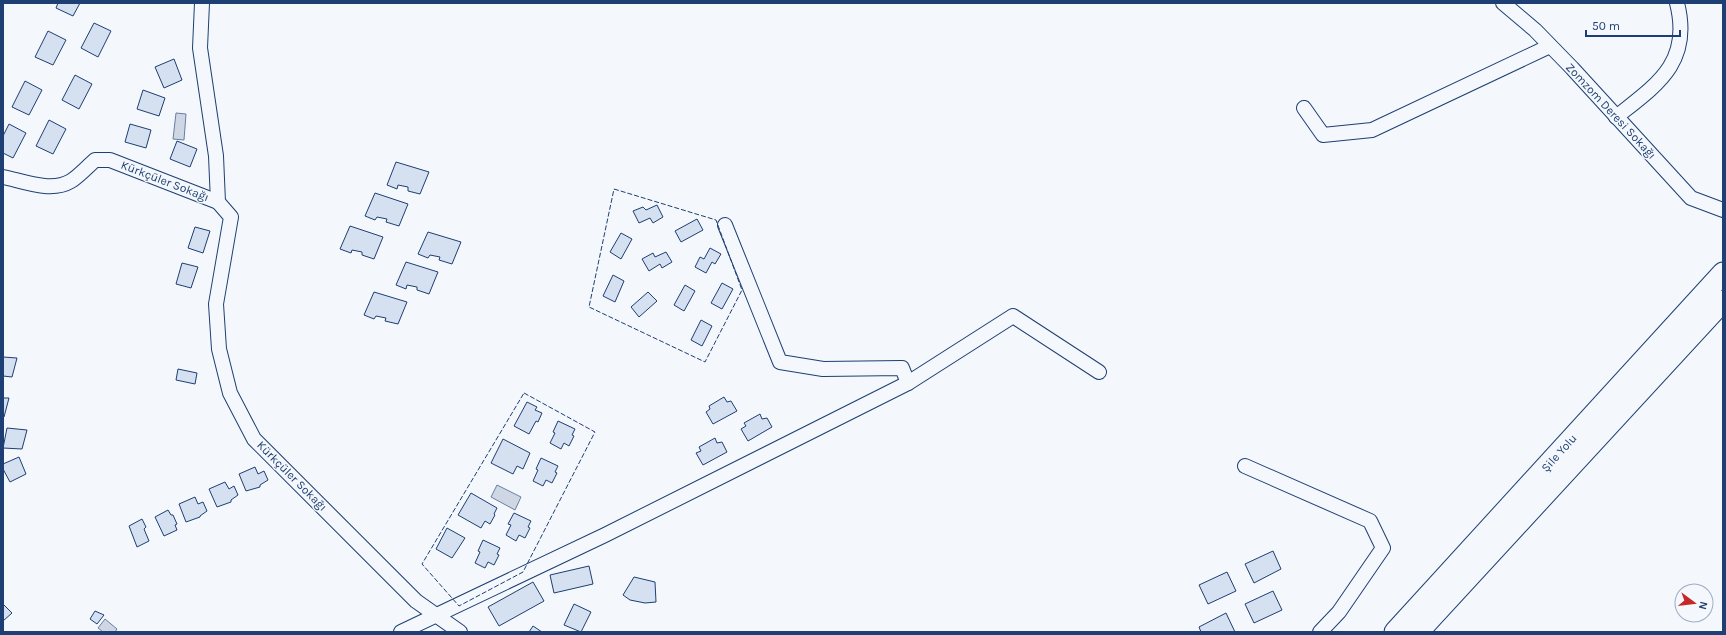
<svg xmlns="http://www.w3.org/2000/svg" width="1726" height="635" font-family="Karla,sans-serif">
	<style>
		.water { fill: #cfd7e4; stroke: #687fa3 }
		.building { fill: #d5e0f0; stroke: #1d3f73 }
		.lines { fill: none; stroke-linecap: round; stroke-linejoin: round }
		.minor-casing { stroke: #1d3f73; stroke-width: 16 }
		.highway-casing { stroke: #1d3f73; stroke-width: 23 }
		.minor { stroke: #f4f7fb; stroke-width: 14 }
		.highway { stroke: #f4f7fb; stroke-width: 21 }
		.fence { stroke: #1d3f73; stroke-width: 1; stroke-dasharray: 5 2; stroke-linecap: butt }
		.labels { text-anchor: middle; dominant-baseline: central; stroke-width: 3; stroke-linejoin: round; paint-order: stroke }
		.street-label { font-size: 12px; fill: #1d3f73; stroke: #f4f7fb }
	</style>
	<rect width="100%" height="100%" fill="#f4f7fb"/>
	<g class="water">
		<path d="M176,113l10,1 -2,26 -11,-1z"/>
		<path d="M497,485l24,12 -6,13 -24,-13z"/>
		<path d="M105,619l12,10 -2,3h-12l-5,-4z"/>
	</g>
	<g class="building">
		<path d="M58,3h22l-7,13 -17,-8z"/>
		<path d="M94,23l17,8 -13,26 -17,-9z"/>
		<path d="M48,31l18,9 -13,25 -18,-8z"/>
		<path d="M174,59l8,21 -18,8 -9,-21z"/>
		<path d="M75,75l17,9 -13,25 -17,-9z"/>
		<path d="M25,81l17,9 -13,25 -17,-8z"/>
		<path d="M143,90l22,8 -6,18 -22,-7z"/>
		<path d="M49,120l17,9 -13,25 -17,-8z"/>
		<path d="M9,124l17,9 -13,25 -10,-5v-17z"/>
		<path d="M130,124l21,6 -5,18 -21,-6z"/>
		<path d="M177,141l20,8 -7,18 -20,-8z"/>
		<path d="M396,162l33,10 -9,22 -12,-3v-4l-10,-2 -1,4 -10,-4z"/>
		<path d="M375,193l33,11 -9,22 -13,-4 1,-3 -10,-2 -2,3 -10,-4z"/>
		<path d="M657,205l6,12 -10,6 -3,-5 -11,5 -6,-12 10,-4 3,3z"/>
		<path d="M697,219l6,11 -22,12 -6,-11z"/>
		<path d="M350,226l33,11 -9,22 -12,-4v-3l-10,-2 -1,3 -11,-4z"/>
		<path d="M195,227l15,4 -7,22 -15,-5z"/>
		<path d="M428,232l33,10 -9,22 -13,-4 1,-3 -10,-2 -2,3 -10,-4z"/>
		<path d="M621,233l11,6 -11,20 -11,-7z"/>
		<path d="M710,248l11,6 -6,10 -3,-2 -6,11 -11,-6 5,-10 4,2z"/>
		<path d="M666,252l6,10 -10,6 -2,-4 -11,7 -7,-12 11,-6 2,4z"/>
		<path d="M406,262l32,10 -9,22 -12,-4v-3l-10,-2 -1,4 -10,-4z"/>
		<path d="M182,263l16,4 -7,21 -15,-4z"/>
		<path d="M613,275l11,6 -9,21 -12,-6z"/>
		<path d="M722,283l11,6 -11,20 -11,-6z"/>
		<path d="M685,285l10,6 -11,20 -10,-6z"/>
		<path d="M374,292l33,10 -9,22 -13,-3 1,-3 -10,-2 -2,3 -10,-4z"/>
		<path d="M648,292l9,9 -18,16 -8,-10z"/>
		<path d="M701,320l11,6 -10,20 -11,-6z"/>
		<path d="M3,357l14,1 -5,19 -9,-1z"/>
		<path d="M178,369l19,4 -2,11 -19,-4z"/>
		<path d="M724,397l3,5 4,-1 6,10 -24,13 -7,-12 4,-3 -1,-3z"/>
		<path d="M3,398h6l-5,19h-1z"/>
		<path d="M527,402l10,5 -2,3 7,3 -4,9 -2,-1 -7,13 -15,-8z"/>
		<path d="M760,414l2,5 5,-1 5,9 -24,14 -7,-12 5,-3 -2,-3z"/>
		<path d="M558,421l17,8 -3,6 2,1 -5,10 -5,-3 -3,6 -11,-6 5,-10 -2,-1z"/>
		<path d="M7,428l20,2 -5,19 -19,-1z"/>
		<path d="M715,438l2,5 5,-1 5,10 -24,13 -7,-12 5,-2 -2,-4z"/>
		<path d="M503,439l27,14 -7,16 -6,-3 -4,8 -22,-11z"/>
		<path d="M19,457l7,17 -16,8 -7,-13v-5z"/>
		<path d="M541,458l17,8 -3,6 2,1 -5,10 -6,-3 -3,6 -10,-5 5,-11 -2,-1z"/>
		<path d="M255,467l3,7 6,-3 4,9 -8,5v2l-14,4 -7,-17z"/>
		<path d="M225,482l4,7 5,-3 4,9 -7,5v2l-14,5 -8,-18z"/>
		<path d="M471,493l26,15 -3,6 1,1 -5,9 -5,-3 -4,7 -23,-13z"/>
		<path d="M195,497l3,7 5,-2 4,9 -7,5v1l-14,5 -7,-18z"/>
		<path d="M168,510l3,5h2l4,9 -2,1 2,5 -13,6 -9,-19z"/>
		<path d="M514,513l17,8 -3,6 2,1 -5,10 -6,-3 -3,6 -10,-6 5,-10 -3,-1z"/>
		<path d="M142,519l4,8 -2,2 5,12 -12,6 -8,-21z"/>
		<path d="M447,528l18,10 -13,20 -16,-9z"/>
		<path d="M483,540l17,8 -3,6 2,1 -5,10 -6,-3 -3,6 -10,-5 5,-11 -2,-1z"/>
		<path d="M1273,551l8,18 -27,14 -9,-19z"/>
		<path d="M589,566l4,18 -39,9 -4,-18z"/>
		<path d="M1227,572l9,19 -28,13 -9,-19z"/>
		<path d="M634,577l21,5 1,20 -11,1 -15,-3 -7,-5z"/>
		<path d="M533,582l11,19 -45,25 -11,-19z"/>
		<path d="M1273,591l9,19 -28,13 -9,-19z"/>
		<path d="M3,604l9,9 -9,8z"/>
		<path d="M574,604l17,8 -10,20 -17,-7z"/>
		<path d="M95,611l9,4 -7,9 -7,-5z"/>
		<path d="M1226,613l9,19h-34l-2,-5z"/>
		<path d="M533,626l9,6h-13z"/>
	</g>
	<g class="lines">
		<defs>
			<g id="minor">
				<path d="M202,3l-2,45 16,108 2,46"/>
				<path d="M1503,3l32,27 37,38 119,130 32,12"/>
				<path d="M1304,108l19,27 49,-5 178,-84"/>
				<path d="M1616,117c42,-33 76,-55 61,-114"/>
				<path d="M3,177c20,4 48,16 68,4 8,-5 16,-14 24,-21h15l108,42 13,15 -15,87 3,45 11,44 24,46 162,162 44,31"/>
				<path d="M725,225l55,137 43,7 79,-1 6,15"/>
				<path d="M1245,466l125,55 13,27 -44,64 -19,20"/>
				<path d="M401,632l204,-97 303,-152 105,-67 86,56"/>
			</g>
			<g id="highway">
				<path d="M1395,632l328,-359"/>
				<path d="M1418,632l305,-331"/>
			</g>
		</defs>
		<use href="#minor" class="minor-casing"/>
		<use href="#highway" class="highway-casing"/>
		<use href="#minor" class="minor"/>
		<use href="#highway" class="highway"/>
		<g class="fence">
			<path d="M614,189l102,31 26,70 -37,72 -116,-55z"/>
			<path d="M524,393l71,39 -72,140 -64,34 -37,-42z"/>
		</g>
	</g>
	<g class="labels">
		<g class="street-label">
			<text transform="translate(1611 111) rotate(47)">Zomzom Deresi Sokağı</text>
			<text transform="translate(165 181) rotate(21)">Kürkçüler Sokağı</text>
			<text transform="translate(1559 453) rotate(-48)">Şile Yolu</text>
			<text transform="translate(292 476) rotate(45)">Kürkçüler Sokağı</text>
		</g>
	</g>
	<rect width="1726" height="635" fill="none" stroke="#1d3f73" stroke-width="8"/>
	<g transform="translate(1694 603) rotate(105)"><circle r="19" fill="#f4f7fb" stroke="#9eadc5"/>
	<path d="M0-3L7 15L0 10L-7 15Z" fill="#c62828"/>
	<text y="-6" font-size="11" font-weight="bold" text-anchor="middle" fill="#1d3f73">N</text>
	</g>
	<path d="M1586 30v6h94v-6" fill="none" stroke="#1d3f73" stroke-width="2"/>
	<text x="1592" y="30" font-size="12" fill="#1d3f73" stroke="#f4f7fb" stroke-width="3" paint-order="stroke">50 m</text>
</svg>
